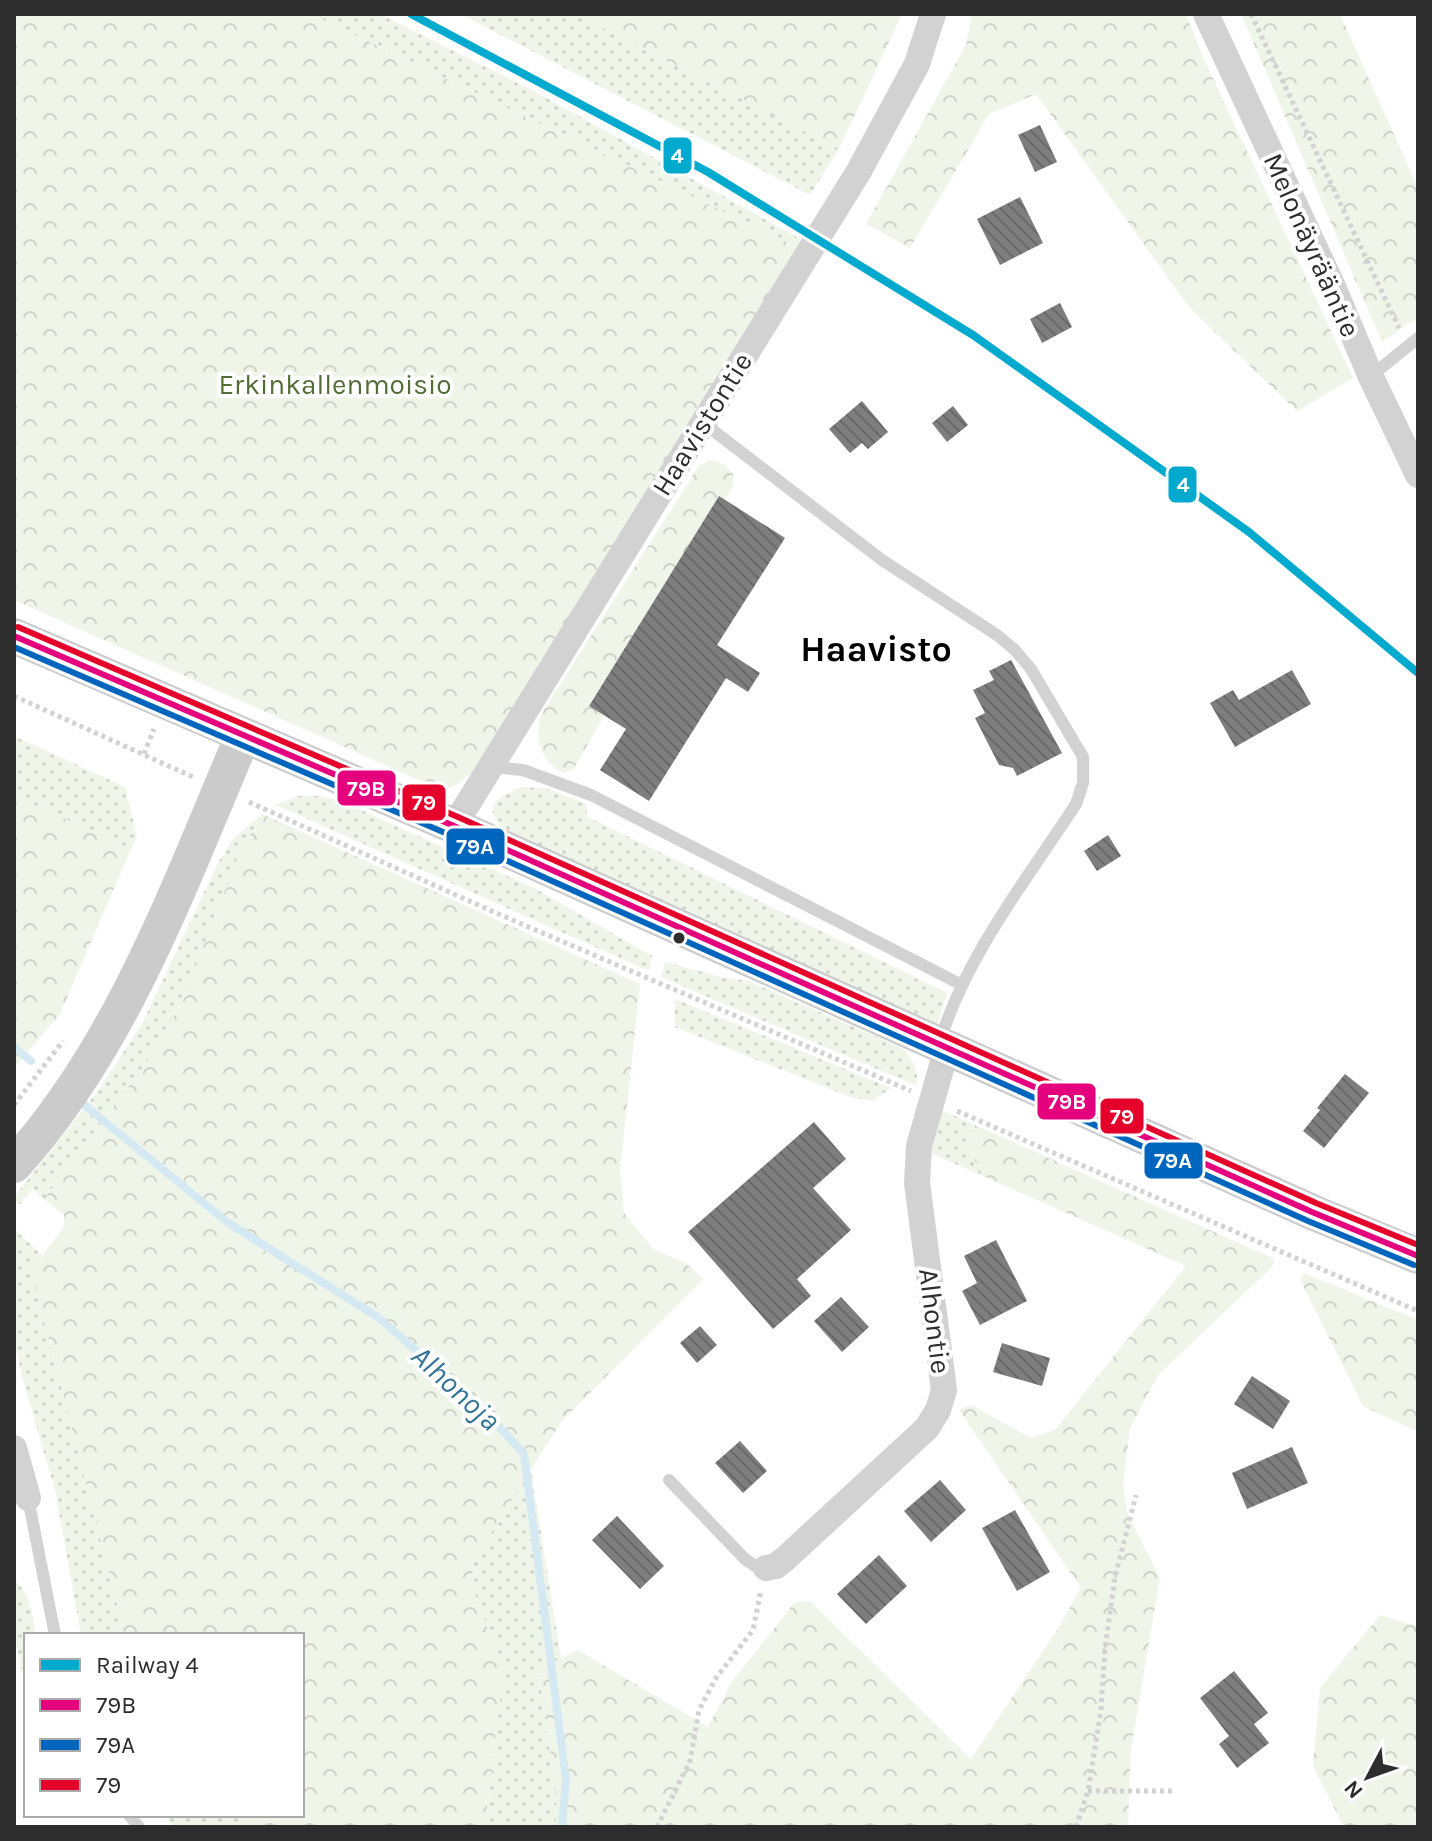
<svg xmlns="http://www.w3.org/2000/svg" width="1432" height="1841" font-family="Karla,sans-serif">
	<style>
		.grass { fill: url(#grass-dots) }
		.forest { fill: url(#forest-crowns) }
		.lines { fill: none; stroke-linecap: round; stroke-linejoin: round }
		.stream { stroke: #d5e9f3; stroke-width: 8 }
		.building { fill: url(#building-back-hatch) }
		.path { stroke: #d2d2d2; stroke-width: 5; stroke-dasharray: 4 4; stroke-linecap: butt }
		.lane { stroke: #d2d2d2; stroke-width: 12 }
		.street { stroke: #d2d2d2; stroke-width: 26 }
		.secondary { stroke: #cbcbcb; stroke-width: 36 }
		.bus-1-casing { stroke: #fff; stroke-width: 12 }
		.bus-2-casing { stroke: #fff; stroke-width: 12 }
		.bus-3-casing { stroke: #fff; stroke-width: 12 }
		.bus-1 { stroke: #e5007d; stroke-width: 6 }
		.bus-2 { stroke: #0065bd; stroke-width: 6 }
		.bus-3 { stroke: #e4002b; stroke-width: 6 }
		.rail-1-casing { stroke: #fff; stroke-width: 14 }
		.rail-1 { stroke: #00a9ce; stroke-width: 8 }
		.bus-dot { fill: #2d2d2d; stroke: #fff; stroke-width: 3 }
		.labels { text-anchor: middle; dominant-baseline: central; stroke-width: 8; stroke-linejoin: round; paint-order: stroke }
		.street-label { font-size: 28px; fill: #2d2d2d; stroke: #fff }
		.park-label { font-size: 28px; fill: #526d37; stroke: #fff }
		.water-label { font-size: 30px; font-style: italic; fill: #347497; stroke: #fff }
		.district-label { font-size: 36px; font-weight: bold; fill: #000; stroke: #fff }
		.line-badge { stroke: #fff; stroke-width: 3 }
		.badge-label { font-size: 22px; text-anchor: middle; font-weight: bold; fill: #fff }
	</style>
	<defs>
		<pattern id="grass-dots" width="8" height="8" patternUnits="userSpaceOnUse" patternTransform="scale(2)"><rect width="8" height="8" fill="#f0f5ea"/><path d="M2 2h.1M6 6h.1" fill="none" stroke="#ced2c9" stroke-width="1.8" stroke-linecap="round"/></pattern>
		<pattern id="forest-crowns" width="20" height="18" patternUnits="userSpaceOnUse" patternTransform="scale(2)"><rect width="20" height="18" fill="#f0f5ea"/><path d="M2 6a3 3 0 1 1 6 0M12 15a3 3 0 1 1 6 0" fill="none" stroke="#ced2c9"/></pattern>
		<pattern id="building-back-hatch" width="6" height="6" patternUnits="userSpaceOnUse" patternTransform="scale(2)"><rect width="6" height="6" fill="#7e7e7e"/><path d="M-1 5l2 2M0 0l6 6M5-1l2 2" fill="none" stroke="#686868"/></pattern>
	</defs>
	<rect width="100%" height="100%" fill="#fff"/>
	<g class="grass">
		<path d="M311,14h69l150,75 274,152 -4,7z"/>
		<path d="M460,14h116l263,135 -29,46z"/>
		<path d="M14,736l111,51 12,49 -6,13 -117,-53z"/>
		<path d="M523,787l26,2 37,15 2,13 359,176 -11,35 -426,-192c-28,-25 -20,-38 13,-49z"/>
		<path d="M296,796h25l20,5 193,87 118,68 -3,15 -373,-166z"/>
		<path d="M262,814l-23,40 -58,150 -35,59 -102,136 -12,-10 -12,15 -6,-4v-3l86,-109 42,-64 75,-159 15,-25z"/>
		<path d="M665,962l57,15 26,4 154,67c12,13 16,20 15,38l-256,-109z"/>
		<path d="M675,999l216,89 -19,13 -19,-3 -178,-71z"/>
		<path d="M940,1109l35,16 -10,17 18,34 -53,-23z"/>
		<path d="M14,1229l28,26 -11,15 94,365h-44l-26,-145 -33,-113 -8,-39z"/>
		<path d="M531,1470l30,188 -23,12 18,123v34h-71l18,-156 -29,-80 -2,-28z"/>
		<path d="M14,1580c17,14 18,34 22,55h-10v57l-12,-58z"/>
		<path d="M164,1815h75l10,12h-75z"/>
	</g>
	<g class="forest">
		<path d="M14,14h297l489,234 -329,526 -17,12 -13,4 -427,-190z"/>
		<path d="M576,14h326l-63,135z"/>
		<path d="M972,14h214l17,43 150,321 -56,33 -108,-104 -153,-213 -47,20 -79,134 -44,-24 100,-179z"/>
		<path d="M1241,14h99l78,174v129l-36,25z"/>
		<path d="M709,460l15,4 9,10v13l-8,13 -6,-3 -130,208 15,11 -31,54 -10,3c-24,-14 -29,-34 -21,-60l157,-247z"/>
		<path d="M14,796l117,53 -71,165 -46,54z"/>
		<path d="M262,814l378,170 -20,186 4,43 29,36 34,15 16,15 -142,143 -89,141 2,28 29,80 -18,156h-236l-10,-12h63v-180h-177l-94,-365 33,-43v-12l-20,-16 102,-136 35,-59 58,-150z"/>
		<path d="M975,1125l299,134 -1,7 -115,109 -28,53 -7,58 4,27 33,65 -29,171 -3,78h-572v-34l-18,-124 40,-19 130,77 23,-44 64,-81 15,-1 161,158 88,-132 22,-39 -122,-178 12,-5 60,33 24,-8 131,-164 -203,-90 -18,-34z"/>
		<path d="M1304,1273l114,47v112l-55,-26 -63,-126z"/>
		<path d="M1380,1615l38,11v201h-74l-31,-61 7,-78z"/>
	</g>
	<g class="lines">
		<g class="stream">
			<path d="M14,1047l17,14"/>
			<path d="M82,1103l145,119 152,96 99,86 46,50 42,325 -4,48"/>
		</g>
	</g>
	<g class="building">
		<path d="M1040,125l17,37 -22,10 -17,-37z"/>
		<path d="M1020,197l23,46 -43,22 -23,-46z"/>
		<path d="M1060,303l12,24 -30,16 -12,-24z"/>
		<path d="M862,401l26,31 -20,17 -6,-6 -12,10 -21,-24z"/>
		<path d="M953,406l15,19 -21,17 -15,-19z"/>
		<path d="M719,496l66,42 -68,107 43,28 -12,19 -22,-14 -77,123 -49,-31 26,-41 -37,-23z"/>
		<path d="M1011,660l51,93 -45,23 -4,-8 -14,-3 -24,-47 10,-5 -12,-23 21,-10 -5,-9z"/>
		<path d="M1292,670l19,34 -76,43 -25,-44 23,-13 6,10z"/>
		<path d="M1108,835l13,21 -24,15 -13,-20z"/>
		<path d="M1345,1074l24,19 -45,55 -21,-17 17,-21 -3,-2z"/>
		<path d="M814,1122l32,37 -33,29 38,42 -54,49 14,17 -38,33 -85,-97z"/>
		<path d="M996,1240l31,61 -47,24 -18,-34 15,-8 -13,-27z"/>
		<path d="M841,1297l28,30 -27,25 -28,-31z"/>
		<path d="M700,1326l17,19 -20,18 -17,-20z"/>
		<path d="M1002,1343l48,15 -8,28 -49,-14z"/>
		<path d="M1252,1376l38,25 -17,28 -39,-25z"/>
		<path d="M740,1441l27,30 -24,22 -28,-30z"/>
		<path d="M1292,1447l16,36 -61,26 -15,-36z"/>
		<path d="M940,1480l26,30 -35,32 -27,-31z"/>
		<path d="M1015,1510l35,62 -33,19 -35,-63z"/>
		<path d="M617,1516l47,50 -24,23 -48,-49z"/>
		<path d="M879,1555l28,31 -41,38 -29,-30z"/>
		<path d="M1234,1671l34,42 -14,11 15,19 -32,25 -18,-24 10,-8 -29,-38z"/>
	</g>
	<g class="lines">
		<g class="path">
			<path d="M1251,14l148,314"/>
			<path d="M14,696l179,81"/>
			<path d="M144,754l10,-25"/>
			<path d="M249,802l247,111 415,178"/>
			<path d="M14,1105l49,-64"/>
			<path d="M957,1111l461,200"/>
			<path d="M1088,1791h84"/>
			<path d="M657,1827l33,-66 9,-51 17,-32 37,-48 8,-40"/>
			<path d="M1076,1827l12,-36 13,-81 4,-62 10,-71 21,-82"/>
		</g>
		<g class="lane">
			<path d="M1371,376l47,-38"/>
			<path d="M702,422l180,138 115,75 18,15 16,19 52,88v26l-7,21c-49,75 -109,150 -136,237"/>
			<path d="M490,767l33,3 68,25 371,190"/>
			<path d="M669,1480l76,79 10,7 11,2"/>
			<path d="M28,1498l27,137"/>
			<path d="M129,1815l10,12"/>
		</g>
		<g class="street">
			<path d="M1206,14l128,275 37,88 47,98"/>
			<path d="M454,826l405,-655 58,-107 16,-50"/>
			<path d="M14,1448l14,50"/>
			<path d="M766,1568l10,-2 10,-8 141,-130 11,-18 6,-20 -27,-207 2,-37 28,-98"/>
		</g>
		<g class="secondary">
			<path d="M14,636l440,190 858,386 106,44"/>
			<path d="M14,1165c110,-122 165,-280 229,-429"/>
		</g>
		<defs>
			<path id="bus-1" d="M14,636l440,190 858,386 106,44"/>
			<path id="bus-2" d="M14,647l436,188 858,386 106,44"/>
			<path id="bus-3" d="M18,627l440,190 858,386 102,42"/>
		</defs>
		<use href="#bus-1" class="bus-1-casing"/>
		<use href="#bus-2" class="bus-2-casing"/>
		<use href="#bus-3" class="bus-3-casing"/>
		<use href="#bus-1" class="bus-1"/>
		<use href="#bus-2" class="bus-2"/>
		<use href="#bus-3" class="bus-3"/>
		<defs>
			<path id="rail-1" d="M411,14l297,158 265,163 276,197 169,141"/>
		</defs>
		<use href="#rail-1" class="rail-1-casing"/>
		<use href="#rail-1" class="rail-1"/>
	</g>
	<circle class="bus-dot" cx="679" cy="938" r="7"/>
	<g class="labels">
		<g class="street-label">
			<text transform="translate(1312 245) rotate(66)">Melonäyrääntie</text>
			<text transform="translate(702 424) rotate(-58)">Haavistontie</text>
			<text transform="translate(935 1321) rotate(83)">Alhontie</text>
		</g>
		<g class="park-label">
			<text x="335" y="384">Erkinkallenmoisio</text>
		</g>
		<g class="water-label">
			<text transform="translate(456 1388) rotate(43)">Alhonoja</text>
		</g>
		<g class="district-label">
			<text x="876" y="649">Haavisto</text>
		</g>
	</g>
	<g class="line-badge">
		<rect x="662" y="136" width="31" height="39" rx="8" fill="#00a9ce"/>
		<rect x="1167" y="465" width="31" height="39" rx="8" fill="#00a9ce"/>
		<rect x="336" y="769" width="61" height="38" rx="8" fill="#e5007d"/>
		<rect x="401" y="783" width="46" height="39" rx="8" fill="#e4002b"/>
		<rect x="445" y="827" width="61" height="39" rx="8" fill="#0065bd"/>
		<rect x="1036" y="1082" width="61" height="39" rx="8" fill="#e5007d"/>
		<rect x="1099" y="1097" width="46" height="38" rx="8" fill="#e4002b"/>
		<rect x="1143" y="1141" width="61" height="39" rx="8" fill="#0065bd"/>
	</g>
	<g class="badge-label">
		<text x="677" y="163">4</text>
		<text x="1183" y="492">4</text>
		<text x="366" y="796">79B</text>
		<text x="424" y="810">79</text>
		<text x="475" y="854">79A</text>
		<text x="1067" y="1109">79B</text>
		<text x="1122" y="1124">79</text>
		<text x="1173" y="1168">79A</text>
	</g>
	<rect width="1432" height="1841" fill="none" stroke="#2d2d2d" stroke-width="32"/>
	<rect x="24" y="1633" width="280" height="184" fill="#ffffff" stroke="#ababab" stroke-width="2"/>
	<rect x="40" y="1659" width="40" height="12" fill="#00a9ce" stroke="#ababab" stroke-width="2"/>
	<text x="96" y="1673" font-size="24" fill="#2d2d2d">Railway 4</text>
	<rect x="40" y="1699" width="40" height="12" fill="#e5007d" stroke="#ababab" stroke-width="2"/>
	<text x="96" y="1713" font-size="24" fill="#2d2d2d">79B</text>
	<rect x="40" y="1739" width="40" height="12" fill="#0065bd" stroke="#ababab" stroke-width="2"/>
	<text x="96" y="1753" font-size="24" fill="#2d2d2d">79A</text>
	<rect x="40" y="1779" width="40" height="12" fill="#e4002b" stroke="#ababab" stroke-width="2"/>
	<text x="96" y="1793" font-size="24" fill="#2d2d2d">79</text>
	<g transform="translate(1368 1777) rotate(229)" stroke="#ffffff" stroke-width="6" paint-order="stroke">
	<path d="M0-6L14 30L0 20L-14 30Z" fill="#2d2d2d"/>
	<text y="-12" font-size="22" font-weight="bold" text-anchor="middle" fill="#2d2d2d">N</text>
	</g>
</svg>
